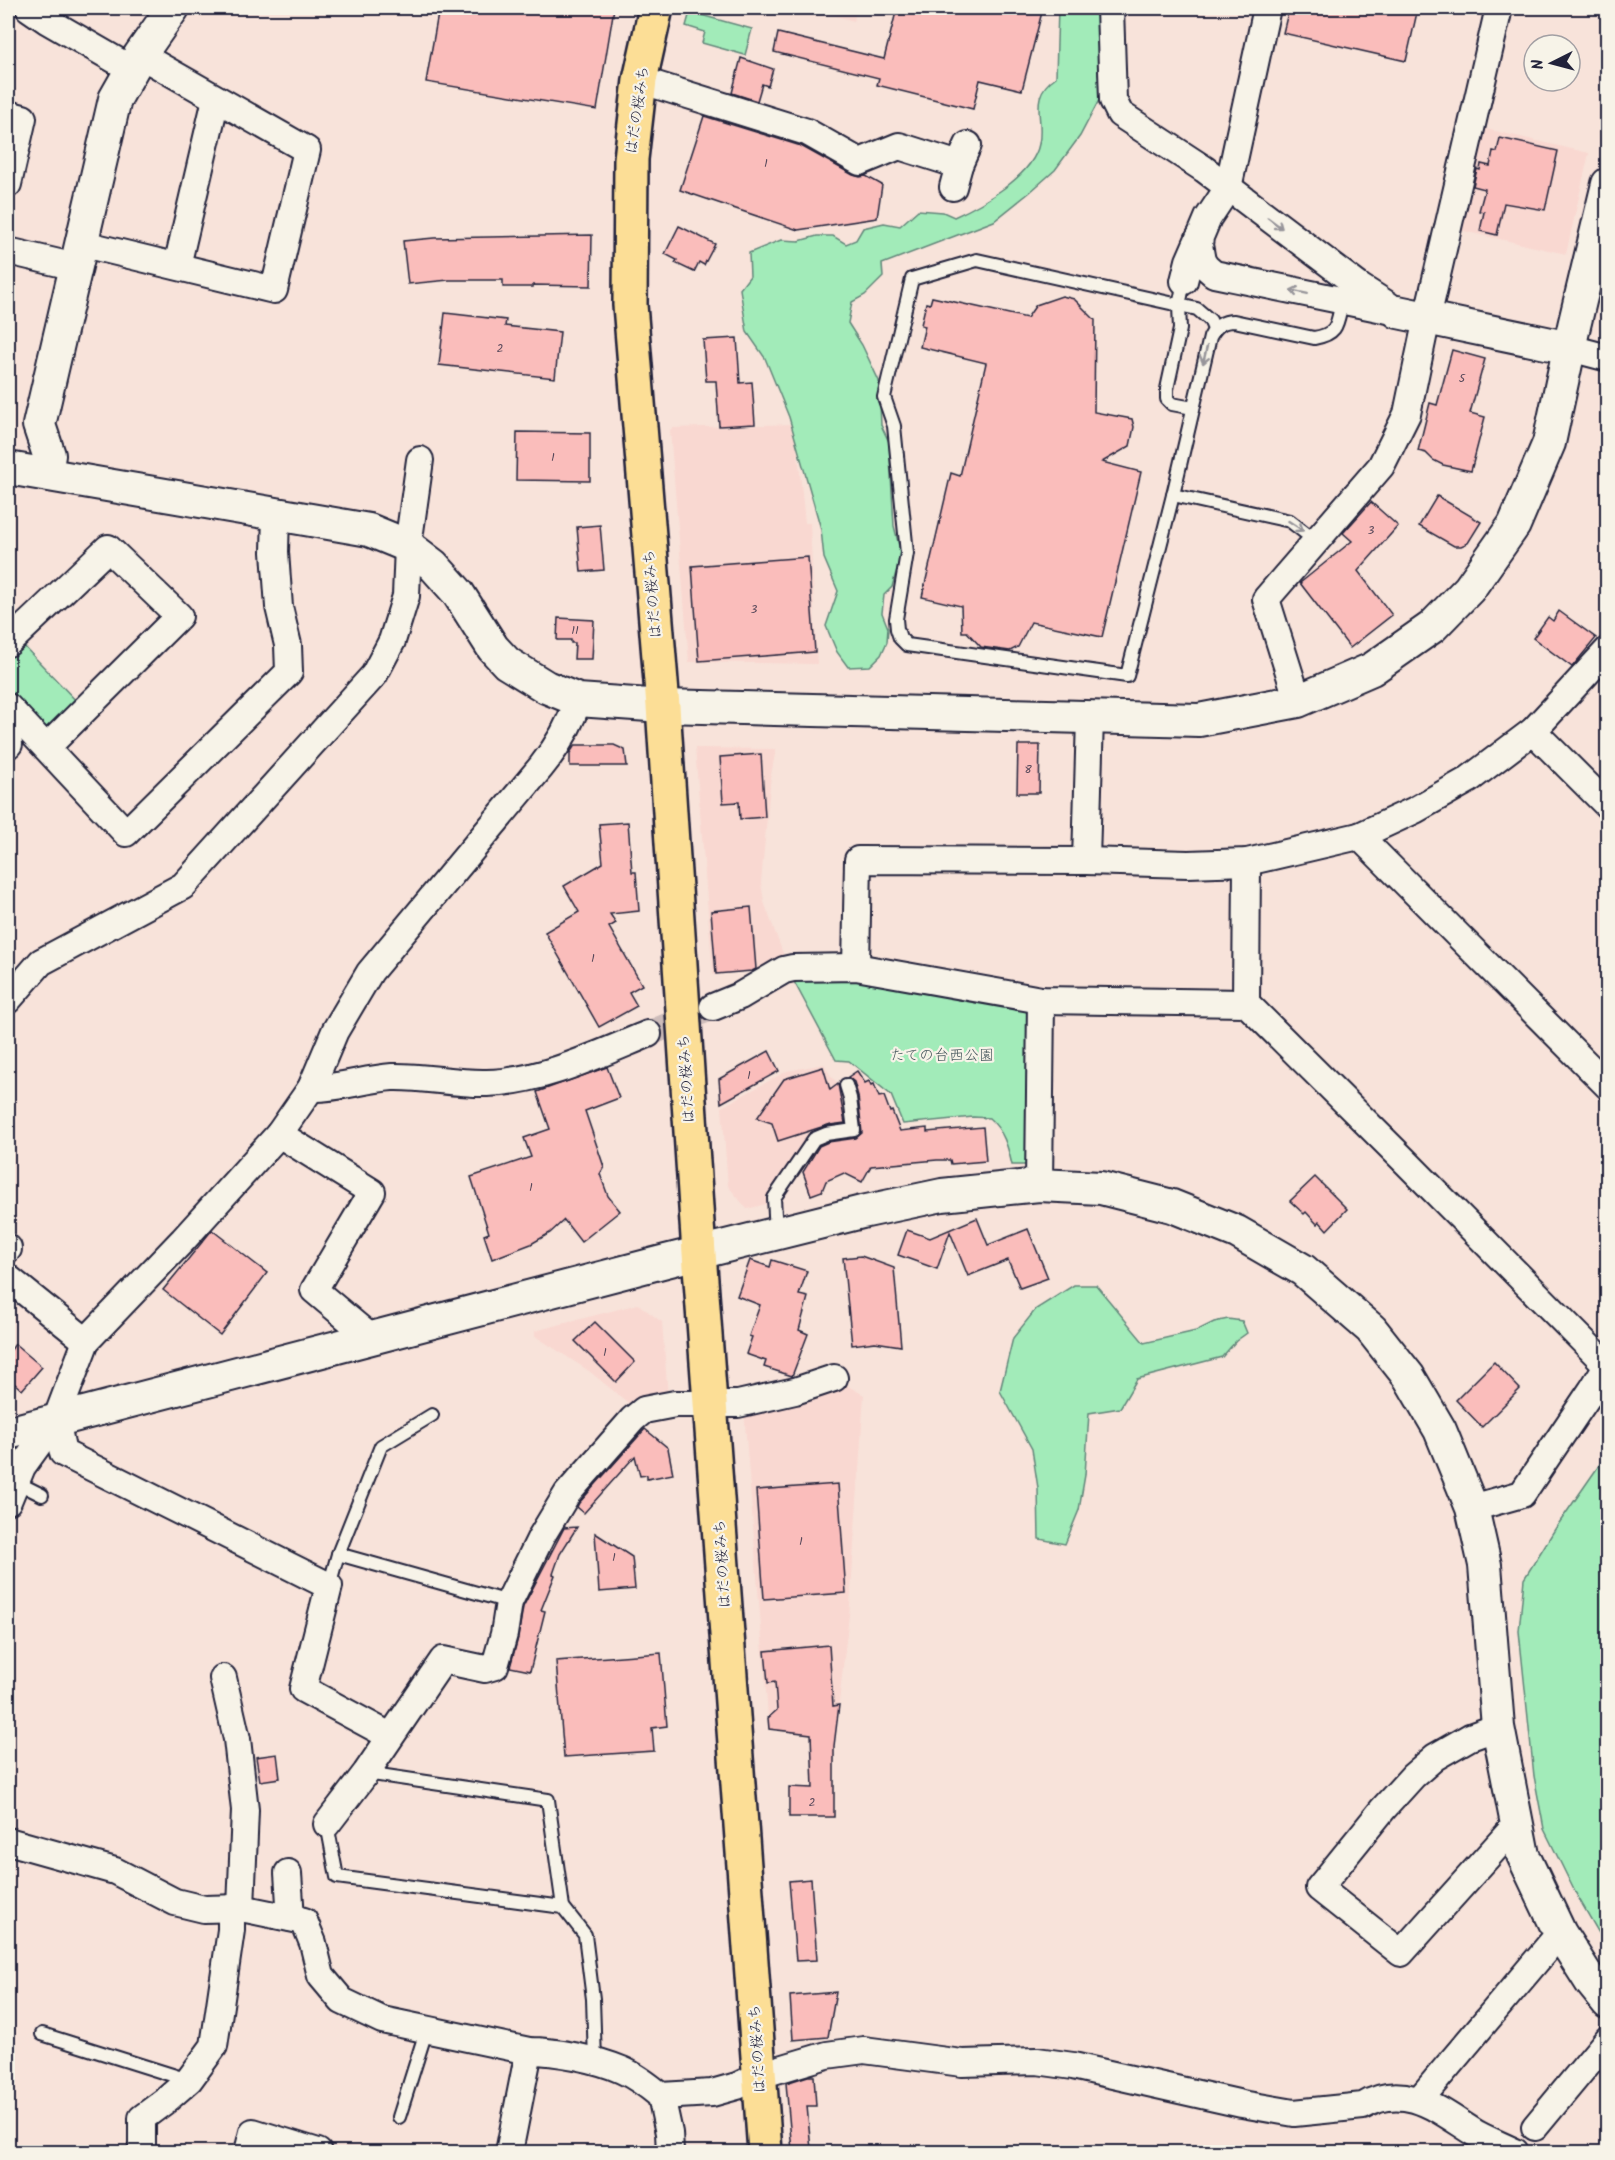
<svg xmlns="http://www.w3.org/2000/svg" width="1615" height="2160" font-family="Kalam,'Klee One',sans-serif">
	<style>
		.built { fill: #f9d8d1 }
		.green { fill: #a2ebb9; stroke: #62867a; stroke-width: 1.5 }
		.building { fill: #fabdbb; stroke: #22223b; stroke-width: 1.5 }
		.lines { fill: none; stroke-linecap: round; stroke-linejoin: round }
		.minor-tunnel { stroke: #cdbcba; stroke-width: 26; stroke-dasharray: 26 13; stroke-linecap: butt }
		.service-casing { stroke: #22223b; stroke-width: 16 }
		.minor-casing { stroke: #22223b; stroke-width: 30 }
		.tertiary-casing { stroke: #22223b; stroke-width: 36 }
		.primary-casing { stroke: #22223b; stroke-width: 38 }
		.service { stroke: #f7f3e8; stroke-width: 12 }
		.minor { stroke: #f7f3e8; stroke-width: 26 }
		.tertiary { stroke: #f7f3e8; stroke-width: 32 }
		.primary { stroke: #fcde96; stroke-width: 33 }
		.oneway { stroke: #97959a }
		.labels { text-anchor: middle; dominant-baseline: central; stroke-width: 4.5; stroke-linejoin: round; paint-order: stroke }
		.number-label { font-size: 12px; fill: #58495b }
		.street-label { font-size: 15px; fill: #22223b; stroke: #f7f3e8 }
		.park-label { font-size: 15px; fill: #42545a; stroke: #f7f3e8 }
	</style>
	<rect width="100%" height="100%" fill="#f8e3da"/>
	<filter id="ink" filterUnits="userSpaceOnUse"><feTurbulence type="fractalNoise" baseFrequency=".0167" numOctaves="2"/><feDisplacementMap in="SourceGraphic" scale="12" xChannelSelector="R" yChannelSelector="G"/><feConvolveMatrix kernelMatrix="1 2 1 2 8 2 1 2 1" color-interpolation-filters="sRGB"/></filter>
	<g filter="url(#ink)">
		<g class="built">
			<path d="M807,8h50l-3,13z"/>
			<path d="M1482,128l107,25 -23,101 -107,-24z"/>
			<path d="M795,424l10,99h5l7,141 -128,-2 -19,-232 2,-2z"/>
			<path d="M695,748l81,1 -5,26 -10,107 3,20 20,54 -19,13 -52,6z"/>
			<path d="M824,1064l7,12 13,14 4,27 -7,8 -17,1 -15,8 -42,64 -1,6 -19,5 -19,-23 -6,-79 65,-36z"/>
			<path d="M638,1304l24,18 6,74 -36,10 -43,-35 -54,-35v-5z"/>
			<path d="M841,1382l23,13 -14,211 -15,131 -66,-8 -25,-318z"/>
		</g>
		<g class="green">
			<path d="M1058,8h41l-1,59 2,31 -20,38 -25,34 -26,23 -35,28 -112,43 1,13 -18,18 -13,7 -4,21 14,22 17,36 2,44 8,17 5,84 7,28 -9,33 -8,8 -2,18 6,15 -1,14 -6,13 -11,11 -22,1 -11,-15 -11,-26 12,-35 -14,-33 -3,-29 -32,-112 -24,-59 -18,-26 -7,-43 10,-13 -1,-23 32,-13 18,1 18,-5h16l13,8 10,-4 7,-12 21,-5 16,3 18,-16 25,2 11,5c27,-12 79,-41 85,-73 6,-27 -12,-47 17,-67z"/>
			<path d="M690,12l62,17 -7,26 -43,-12 3,-11 -19,-6z"/>
			<path d="M20,642l60,63 -28,26h-10l-34,-37v-40z"/>
			<path d="M854,975l171,31 6,6 -4,153h-15c-4,-18 -8,-34 -23,-47l-16,-1 -70,7 -12,-29 -42,-34 -13,-1 -45,-84z"/>
			<path d="M1074,1285h22l48,58 52,-12 18,-9 14,-3 14,2 5,12 -11,8 -14,16 -85,22 -17,29 -31,5 -4,62 -6,35 -14,34 -26,-5 -1,-51 -6,-39 -32,-58 13,-53 23,-29z"/>
			<path d="M1607,1454v493l-32,-55 -31,-63 -10,-53 -15,-145 5,-52 33,-53z"/>
		</g>
		<g class="building">
			<path d="M439,8h175l-17,102 -171,-28z"/>
			<path d="M897,8h146l-21,82 -42,-10 -7,29 -96,-24 2,-7 -105,-26 4,-19 106,26z"/>
			<path d="M1289,8h129l-12,53 -123,-28z"/>
			<path d="M741,58l32,11 -5,17 -6,-2 -5,17 -25,-8z"/>
			<path d="M704,116l97,30 52,29 7,2 6,-1 16,9 -5,33 -79,12 -118,-40z"/>
			<path d="M1500,138l58,13 -13,59 -41,-7 -7,32 -17,-4 4,-19 -5,-1 6,-22 -12,-3 4,-17 3,1 1,-6 9,2 3,-15 4,1z"/>
			<path d="M679,226l36,18 -11,21 -5,-3 -5,10 -19,-9 2,-3 -12,-6z"/>
			<path d="M592,235l-1,51 -58,-1v2h-30v-7h-54l-41,4 -5,-43 31,-3z"/>
			<path d="M1062,296l12,3 21,21 -1,92 38,7 2,8 -4,19 -28,16 39,10 -39,165 -71,-15 -13,25 -8,4 -29,-4 -14,-15h-5l-1,-26 -39,-9 29,-124 9,3 26,-113 -66,-16 5,-21 -4,-1 5,-22 4,1 2,-7 95,21 9,-13z"/>
			<path d="M445,313l61,7 -1,6 55,6 -5,46 -116,-13z"/>
			<path d="M737,338l3,45 12,-1 3,42 -36,2 -3,-45h-10l-3,-41z"/>
			<path d="M1452,350l33,9 -15,54 15,4 -14,54 -28,-6 -10,-5 -7,-7 -8,-2 12,-48 7,2z"/>
			<path d="M517,432l73,1v48l-74,-1z"/>
			<path d="M1437,496l44,26 -13,21 -7,3h-7l-35,-20z"/>
			<path d="M1371,502l27,24 -40,45 34,44 -42,33 -50,-65 52,-42 -9,-8z"/>
			<path d="M600,525l4,45 -23,2 -4,-45z"/>
			<path d="M808,557l7,95 -116,9 -7,-95z"/>
			<path d="M1559,611l37,27 -24,29 -39,-29 15,-21 5,4z"/>
			<path d="M558,618l36,2 -2,39h-18l1,-16h-4v-3h-14z"/>
			<path d="M575,745h39l11,5 2,16h-57v-13z"/>
			<path d="M1018,745h22l-1,48h-22z"/>
			<path d="M761,754l4,63 -25,2 -1,-17 -16,1 -3,-46z"/>
			<path d="M628,822l4,50h4l3,39 -29,3 6,9 -7,4 33,58 -13,7 8,14 -38,21 -54,-95 34,-20 -15,-26 39,-23 -4,-39z"/>
			<path d="M751,907l5,62 -4,2 -36,3 -5,-63z"/>
			<path d="M769,1051l10,20 -58,32 -2,-24z"/>
			<path d="M607,1067l12,31 -34,13 19,56 -4,7 8,22 12,15 -39,31 -17,-22 -14,13 -19,11 -39,15 -8,-24 5,-2 -18,-56 60,-20 -7,-19 26,-9 -13,-37z"/>
			<path d="M823,1067l7,23 8,-6 7,39 -15,2 1,-1 -53,17 -6,-18 -15,-5 27,-39z"/>
			<path d="M857,1071l8,12 4,-2 2,4 3,-1 5,13 5,-1 6,16 2,-1 8,20 27,-3v4l56,-5 3,34 -35,3 -1,-4h-13l-66,6 -9,16 -18,-9 -18,8 -4,10 -11,4 -8,-23 16,-26 9,-4 28,-4 6,-5 -4,-37 -4,-14 -6,-5z"/>
			<path d="M1315,1177l32,32 -20,21 -8,-9 -2,3 -11,-12 -2,2 -14,-13z"/>
			<path d="M977,1218l11,27 40,-16 20,49 -28,10 -12,-28 -40,16 -18,-44 -13,37 -39,-14 9,-25 23,8z"/>
			<path d="M212,1230l55,43 -47,62 -57,-45z"/>
			<path d="M861,1256l33,12 7,78 -26,-4 -23,3 -9,-87z"/>
			<path d="M750,1260l20,7 2,-7 35,11 -8,24 9,2 -9,33 9,4 -16,42 -28,-9 2,-6 -20,-7 6,-17 -3,-1 11,-31 -23,-9z"/>
			<path d="M595,1322l40,40 -19,20 -41,-41z"/>
			<path d="M15,1344l27,23 -20,23 -14,-12v-24z"/>
			<path d="M1494,1362l26,27 -38,38 -26,-27z"/>
			<path d="M645,1429l23,19 5,26 -26,5v-4l-7,1 -5,-20 -51,57 -7,-6 2,-4z"/>
			<path d="M838,1484l8,109 -82,6 -8,-109z"/>
			<path d="M577,1527l-17,27 -7,20 2,1 -14,35 4,1 -15,60 -20,-4 8,-29 5,-31 41,-79z"/>
			<path d="M595,1533l37,24 3,32 -36,3z"/>
			<path d="M829,1645l4,61 6,-1 -5,41v71h-45v-30l24,1 -2,-54 -42,-5 -1,-11 9,-8 -2,-28 -7,1 -3,-32z"/>
			<path d="M661,1653l6,73 -15,2 2,23 -90,6 -8,-96z"/>
			<path d="M277,1754l3,24 -20,3 -4,-24z"/>
			<path d="M811,1879l6,81 -21,1 -7,-80z"/>
			<path d="M836,1992l-8,45 -35,3 -3,-44z"/>
			<path d="M808,2076h6l2,30h-9l4,43 -19,2 -6,-68z"/>
		</g>
		<g class="lines">
			<path class="minor-tunnel" d="M648,1034l65,-27"/>
			<defs>
				<g id="service">
					<path d="M1184,281l-5,25 1,23 -13,60v10l5,5 21,4"/>
					<path d="M1173,495l-46,181 -220,-31 -7,-7 -3,-9 -1,-10 11,-66 -13,-127 -10,-29 28,-118 65,-19 220,49 13,11 4,9"/>
					<path d="M1317,542l-27,-21 -117,-26 37,-158c6,-11 12,-16 24,-16l80,17c25,-4 23,-15 28,-37"/>
					<path d="M776,1232l-2,-34 40,-59 12,-5 28,-4 -4,-32 -4,-13"/>
					<path d="M16,1482l26,13"/>
					<path d="M338,1554l171,48"/>
					<path d="M329,1586l9,-32 43,-108 51,-31"/>
					<path d="M366,1773l182,27 15,107 22,28 8,64 2,62"/>
					<path d="M327,1824l10,53 226,30"/>
					<path d="M42,2034l146,46"/>
					<path d="M399,2117l28,-89"/>
				</g>
				<g id="minor">
					<path d="M29,8l19,13 71,41"/>
					<path d="M1110,8l3,92 7,14 84,55 156,118 28,18"/>
					<path d="M1267,8l-39,180 -20,30 -8,19 -1,8 3,16 4,6 8,7 184,38"/>
					<path d="M640,80l167,52 53,30 39,-16 60,19"/>
					<path d="M8,114l15,4 -15,66"/>
					<path d="M953,187l6,-22 9,-20"/>
					<path d="M96,247l178,43 33,-140 -167,-95"/>
					<path d="M8,251l68,16"/>
					<path d="M177,266l39,-167"/>
					<path d="M1184,281l5,-20 10,-23"/>
					<path d="M1570,348l38,10"/>
					<path d="M8,643l100,-95 71,68 -132,131"/>
					<path d="M1298,701l-32,-102 115,-133 26,-52 20,-96 72,-310"/>
					<path d="M8,707l118,126 163,-161 -1,-27 -9,-38 -4,-55 1,-39"/>
					<path d="M1533,731l75,75"/>
					<path d="M8,745l1,-1"/>
					<path d="M1359,836l249,250"/>
					<path d="M1086,861l4,-144"/>
					<path d="M856,967l2,-107 228,1 102,3 59,-2 112,-26 56,-26 53,-30 65,-49 75,-81"/>
					<path d="M8,1000l33,-38 142,-76 191,-211 18,-34 14,-45 2,-50 12,-86"/>
					<path d="M1246,1003l1,-141"/>
					<path d="M713,1007l27,-11 44,-26 9,-2 63,-1 185,33 205,3 161,160 200,202"/>
					<path d="M311,1088c27,1 53,-9 81,-11 31,-1 64,7 95,6 54,-1 112,-29 161,-49"/>
					<path d="M279,1134l93,58 -58,98 56,47"/>
					<path d="M1039,1185l2,-185"/>
					<path d="M8,1249v-1"/>
					<path d="M8,1278l78,63"/>
					<path d="M56,1420l7,33 266,133 -26,103 87,47"/>
					<path d="M8,1501l14,-34 34,-47 30,-79 97,-101 96,-106 32,-46 24,-57 35,-59 171,-205c17,-21 29,-41 37,-67"/>
					<path d="M1472,1508l50,-14 70,-104 16,-26"/>
					<path d="M223,1678l14,61 8,71 -4,98"/>
					<path d="M1498,1727l-28,10 -35,20 -22,19 -30,33 -64,79 82,65 115,-128"/>
					<path d="M327,1824l39,-51 77,-113 42,9 10,-3 9,-32 5,-32 32,-65 26,-43 66,-75 11,-9 31,-6h63l57,-13 39,-13"/>
					<path d="M8,1841l107,30 60,31 29,7 37,-1 63,13 9,22 8,33 21,25 40,19 147,31c27,0 68,8 93,19 14,6 27,16 39,26l51,-3 25,-7 23,-11 67,-20 37,-5 98,13 75,-2 36,5 169,38 52,9 69,-7c43,-26 78,6 114,28 13,7 26,12 38,18"/>
					<path d="M288,1873l3,45"/>
					<path d="M661,2096l8,37 1,19"/>
					<path d="M1420,2099l140,-166"/>
					<path d="M1535,2127l73,-88"/>
					<path d="M142,2152v-34l23,-17 24,-21 25,-34 17,-116v-22"/>
					<path d="M248,2152l5,-20 65,20"/>
					<path d="M509,2152l20,-101"/>
				</g>
				<g id="tertiary">
					<path d="M1398,312l172,36"/>
					<path d="M8,468l361,62 39,16 25,19 25,28 35,55 14,15 39,24 32,13 85,6 536,14 99,-19 74,-32 60,-42 37,-38 45,-64 35,-82 25,-117 34,-142"/>
					<path d="M46,474l3,-19 -10,-30 76,-326 25,-44 33,-47"/>
					<path d="M8,1433l658,-172 196,-49 80,-17 97,-10 62,3 71,18 65,26 66,38 68,59 38,48 31,53 32,78 13,57 13,162 25,128 37,78 31,49 17,21"/>
				</g>
				<path id="primary" d="M656,8l-16,72 -9,79 -1,146 33,401 36,547 66,899"/>
			</defs>
			<use href="#service" class="service-casing"/>
			<use href="#minor" class="minor-casing"/>
			<use href="#tertiary" class="tertiary-casing"/>
			<use href="#primary" class="primary-casing"/>
			<use href="#service" class="service"/>
			<use href="#minor" class="minor"/>
			<use href="#tertiary" class="tertiary"/>
			<use href="#primary" class="primary"/>
		</g>
		<defs><path id="oneway-shaft" d="M-6 0H5M1.5-3L5.5 0L1.5 3" fill="none" stroke-width="1.6" stroke-linecap="round" stroke-linejoin="round" transform="scale(1.5)"/></defs>
		<g class="oneway">
			<use href="#oneway-shaft" transform="translate(1275 223) rotate(37)"/>
			<use href="#oneway-shaft" transform="translate(1299 292) rotate(-168)"/>
			<use href="#oneway-shaft" transform="translate(1205 355) rotate(103)"/>
			<use href="#oneway-shaft" transform="translate(1296 526) rotate(33)"/>
		</g>
	</g>
	<g class="labels">
		<g class="number-label">
			<text x="766" y="163">1</text>
			<text x="500" y="348">2</text>
			<text x="1462" y="378">5</text>
			<text x="553" y="457">1</text>
			<text x="1371" y="530">3</text>
			<text x="754" y="609">3</text>
			<text x="575" y="630">11</text>
			<text x="1028" y="769">8</text>
			<text x="593" y="958">1</text>
			<text x="749" y="1075">1</text>
			<text x="531" y="1187">1</text>
			<text x="605" y="1352">1</text>
			<text x="801" y="1541">1</text>
			<text x="614" y="1557">1</text>
			<text x="812" y="1802">2</text>
		</g>
		<g class="street-label">
			<text transform="translate(638 110) rotate(-82)">はだの桜みち</text>
			<text transform="translate(653 594) rotate(-95)">はだの桜みち</text>
			<text transform="translate(687 1079) rotate(-94)">はだの桜みち</text>
			<text transform="translate(723 1564) rotate(-94)">はだの桜みち</text>
			<text transform="translate(758 2049) rotate(-94)">はだの桜みち</text>
		</g>
		<g class="park-label">
			<text x="942" y="1056">たての台西公園</text>
		</g>
	</g>
	<rect width="1615" height="2160" fill="none" stroke="#f7f3e8" stroke-width="30"/>
	<rect x="15" y="15" width="1585" height="2130" fill="none" stroke="#22223b" stroke-width="2" filter="url(#ink)"/>
	<g transform="translate(1552 63) rotate(264)"><circle r="28" fill="#f7f3e8" stroke="#a29fa3" stroke-width="1.5"/>
	<path d="M0-4.5L10 22L0 15L-10 22Z" fill="#22223b"/>
	<text y="-9" font-size="16" font-weight="bold" text-anchor="middle" fill="#22223b">N</text>
	</g>
</svg>
